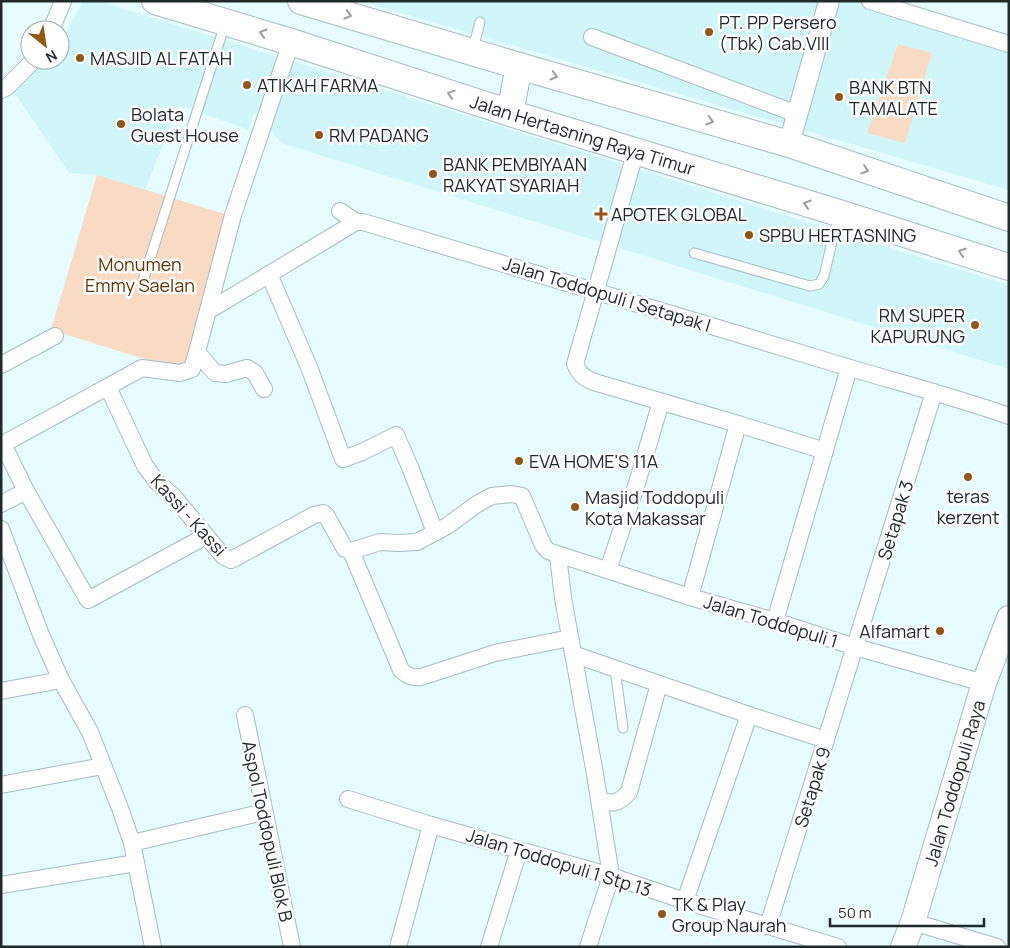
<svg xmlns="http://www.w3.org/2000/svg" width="1010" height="948" font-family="Manrope,sans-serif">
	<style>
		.built { fill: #d0f6fa }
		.green { fill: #f9dbc4 }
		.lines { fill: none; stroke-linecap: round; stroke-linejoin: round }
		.service-casing { stroke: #a3bdc0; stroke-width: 11 }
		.minor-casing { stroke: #a3bdc0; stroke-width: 18 }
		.tertiary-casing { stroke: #a3bdc0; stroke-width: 22 }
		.secondary-casing { stroke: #a3bdc0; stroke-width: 26 }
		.primary-casing { stroke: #a3bdc0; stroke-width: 28 }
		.service { stroke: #fff; stroke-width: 9 }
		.minor { stroke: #fff; stroke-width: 16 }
		.tertiary { stroke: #fff; stroke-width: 20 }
		.secondary { stroke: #fff; stroke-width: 24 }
		.primary { stroke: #fff; stroke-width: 26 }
		.oneway { stroke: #9b9fa0 }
		.poi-dot { fill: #925617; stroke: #fff; stroke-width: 2 }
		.labels { text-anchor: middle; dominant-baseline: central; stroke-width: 5; stroke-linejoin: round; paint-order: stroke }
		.poi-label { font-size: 18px; fill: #202a2b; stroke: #fff; text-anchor: start }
		.street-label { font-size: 18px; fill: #202a2b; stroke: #fff }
		.park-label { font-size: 18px; fill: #5f3506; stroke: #fff }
	</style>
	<rect width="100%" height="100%" fill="#e6fcff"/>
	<g class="built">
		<path d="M83,1h16l910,284v84l-728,-226 -27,-30 -5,17 -70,-25 -34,85 -48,-15 -28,-2 -59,-87 38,-22 3,-4h9v-17z"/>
		<path d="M360,1h517l132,40v149z"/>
	</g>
	<g class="green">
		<path d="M898,44l34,9 -27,90 -38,-10z"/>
		<path d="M97,175l131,40 -42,155 -48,-13 -87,-27z"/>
	</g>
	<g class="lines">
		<defs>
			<g id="service">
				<path d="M473,49l7,-27"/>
				<path d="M694,253l116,33 9,-2 5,-8 11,-47 6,-13"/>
				<path d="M143,281l82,-257"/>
				<path d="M615,669l8,59"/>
			</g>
			<g id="minor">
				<path d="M870,1l139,43"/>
				<path d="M51,30l12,-29"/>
				<path d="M592,37l205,77"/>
				<path d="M1,90l6,-3 27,-27"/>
				<path d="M636,150l-61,214c4,10 9,14 19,18l144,42 -48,173"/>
				<path d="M340,211l16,11"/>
				<path d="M269,274l40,93 34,92 19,-7 34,-17 14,32 25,65"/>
				<path d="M208,311l148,-89h7c152,45 303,90 454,136 64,20 129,36 192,58"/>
				<path d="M197,352l18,21 11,1 21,-6 8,5 9,16"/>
				<path d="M1,365l54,-29"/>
				<path d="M108,387l37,79 12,16 17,15 49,59 8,4 4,-2 79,-43 9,-2 3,2 19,34 6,2"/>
				<path d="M738,424l87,27"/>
				<path d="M1,504l25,-13"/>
				<path d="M1,529l40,106 20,45 29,52 30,76 12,35 21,104"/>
				<path d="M206,536l-118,64 -62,-109 -23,-47 139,-76 38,5 12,-4 5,-17 36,-137 58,-173"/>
				<path d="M351,551l29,-9 19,1 18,-1 30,-16 30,-22 15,-8 19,-2 11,2 21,49 5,6 142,46 85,24 80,26 129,36"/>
				<path d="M351,551l50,119c7,6 11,8 20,7l74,-24 75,-15"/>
				<path d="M558,555l5,43 32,176 16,102 -23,71"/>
				<path d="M608,570l29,-87 24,-81"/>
				<path d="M775,621l74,-253"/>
				<path d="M573,654l176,61 77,25"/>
				<path d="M1,691l60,-11"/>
				<path d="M245,715l47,232"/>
				<path d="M1,785l102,-19"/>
				<path d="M348,799l83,26 180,51 74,25 153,46"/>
				<path d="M600,800c13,5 19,3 29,-8l30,-108"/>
				<path d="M132,843l132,-31"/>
				<path d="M1,885l135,-22"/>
				<path d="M685,901l64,-186"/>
				<path d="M913,922l84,25"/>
				<path d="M768,926l166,-534"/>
				<path d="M398,947l33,-122"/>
				<path d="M489,947l30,-97"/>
			</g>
			<path id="tertiary" d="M789,144l40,-143"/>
			<g id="secondary">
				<path id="s1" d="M903,947l10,-25 71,-239 25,-65"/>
			</g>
			<g id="primary">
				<path id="s2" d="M155,1l136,41 219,71 332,101 167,53"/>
				<path d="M301,1l218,65 270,78 220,74"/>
				<path d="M510,113l9,-47"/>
			</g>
		</defs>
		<use href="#service" class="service-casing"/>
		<use href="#minor" class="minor-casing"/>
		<use href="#tertiary" class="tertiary-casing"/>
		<use href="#secondary" class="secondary-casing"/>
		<use href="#primary" class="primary-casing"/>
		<use href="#service" class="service"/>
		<use href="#minor" class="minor"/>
		<use href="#tertiary" class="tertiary"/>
		<use href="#secondary" class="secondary"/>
		<use href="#primary" class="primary"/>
	</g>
	<defs><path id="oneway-chevron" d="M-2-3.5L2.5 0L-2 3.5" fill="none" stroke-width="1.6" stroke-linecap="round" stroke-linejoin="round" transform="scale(1.25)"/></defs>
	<g class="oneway">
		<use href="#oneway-chevron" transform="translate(348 15) rotate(16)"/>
		<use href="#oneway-chevron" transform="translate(263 33) rotate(-163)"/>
		<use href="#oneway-chevron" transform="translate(554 76) rotate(16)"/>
		<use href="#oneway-chevron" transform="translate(451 94) rotate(-162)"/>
		<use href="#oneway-chevron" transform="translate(710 121) rotate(16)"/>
		<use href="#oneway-chevron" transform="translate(865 170) rotate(19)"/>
		<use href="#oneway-chevron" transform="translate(807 204) rotate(-163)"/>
		<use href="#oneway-chevron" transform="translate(962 252) rotate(-162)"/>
	</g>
	<g class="poi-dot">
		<circle cx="709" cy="32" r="5"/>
		<circle cx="80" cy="58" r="5"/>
		<circle cx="247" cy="85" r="5"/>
		<circle cx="839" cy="97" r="5"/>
		<circle cx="121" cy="124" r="5"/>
		<circle cx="319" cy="135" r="5"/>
		<circle cx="433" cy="174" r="5"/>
		<path d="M598.5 206.5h5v5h5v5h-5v5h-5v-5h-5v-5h5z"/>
		<circle cx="749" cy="235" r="5"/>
		<circle cx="975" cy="325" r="5"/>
		<circle cx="519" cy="461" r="5"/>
		<circle cx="968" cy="477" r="5"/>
		<circle cx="575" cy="507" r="5"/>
		<circle cx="940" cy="631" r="5"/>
		<circle cx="662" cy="914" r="5"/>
	</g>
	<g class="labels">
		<g class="poi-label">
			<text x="719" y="22">PT. PP Persero<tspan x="719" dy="21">(Tbk) Cab.VIII</tspan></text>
			<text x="90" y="58">MASJID AL FATAH</text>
			<text x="257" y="85">ATIKAH FARMA</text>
			<text x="849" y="87">BANK BTN<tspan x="849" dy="21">TAMALATE</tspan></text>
			<text x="131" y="114">Bolata<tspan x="131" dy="21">Guest House</tspan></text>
			<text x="329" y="135">RM PADANG</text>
			<text x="443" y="164">BANK PEMBIYAAN<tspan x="443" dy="21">RAKYAT SYARIAH</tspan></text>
			<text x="611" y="214">APOTEK GLOBAL</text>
			<text x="759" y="235">SPBU HERTASNING</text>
			<text x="965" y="315" text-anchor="end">RM SUPER<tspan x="965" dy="21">KAPURUNG</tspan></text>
			<text x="529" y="461">EVA HOME'S 11A</text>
			<text x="968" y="496" text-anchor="middle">teras<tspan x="968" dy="21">kerzent</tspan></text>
			<text x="585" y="497">Masjid Toddopuli<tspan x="585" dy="21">Kota Makassar</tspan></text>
			<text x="930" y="631" text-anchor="end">Alfamart</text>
			<text x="672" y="904">TK &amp; Play<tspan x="672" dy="21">Group Naurah</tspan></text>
		</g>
		<g class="street-label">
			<text stroke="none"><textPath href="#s2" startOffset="448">Jalan Hertasning Raya Timur</textPath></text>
			<text transform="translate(607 294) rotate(17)">Jalan Toddopuli I Setapak I</text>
			<text transform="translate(189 515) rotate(48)">Kassi - Kassi</text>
			<text transform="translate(895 520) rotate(-73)">Setapak 3</text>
			<text transform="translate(771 621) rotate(17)">Jalan Toddopuli 1</text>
			<text stroke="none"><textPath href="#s1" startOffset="172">Jalan Toddopuli Raya</textPath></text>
			<text transform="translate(812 787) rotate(-73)">Setapak 9</text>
			<text transform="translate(268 831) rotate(78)">Aspol Toddopuli Blok B</text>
			<text transform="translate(559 862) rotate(17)">Jalan Toddopuli 1 Stp 13</text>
		</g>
		<g class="park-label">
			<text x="140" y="264">Monumen<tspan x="140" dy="21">Emmy Saelan</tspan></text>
		</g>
	</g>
	<rect width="1010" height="948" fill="none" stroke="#202a2b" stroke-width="5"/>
	<g transform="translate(45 45) rotate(150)"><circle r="24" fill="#ffffff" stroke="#a6aaaa"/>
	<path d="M0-4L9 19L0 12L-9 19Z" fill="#925617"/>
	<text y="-8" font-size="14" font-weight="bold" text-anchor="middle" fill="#202a2b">N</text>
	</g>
	<path d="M830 918v8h154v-8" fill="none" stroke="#202a2b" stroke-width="2.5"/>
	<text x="838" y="918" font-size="15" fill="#202a2b" stroke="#ffffff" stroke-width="4" paint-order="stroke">50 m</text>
</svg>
